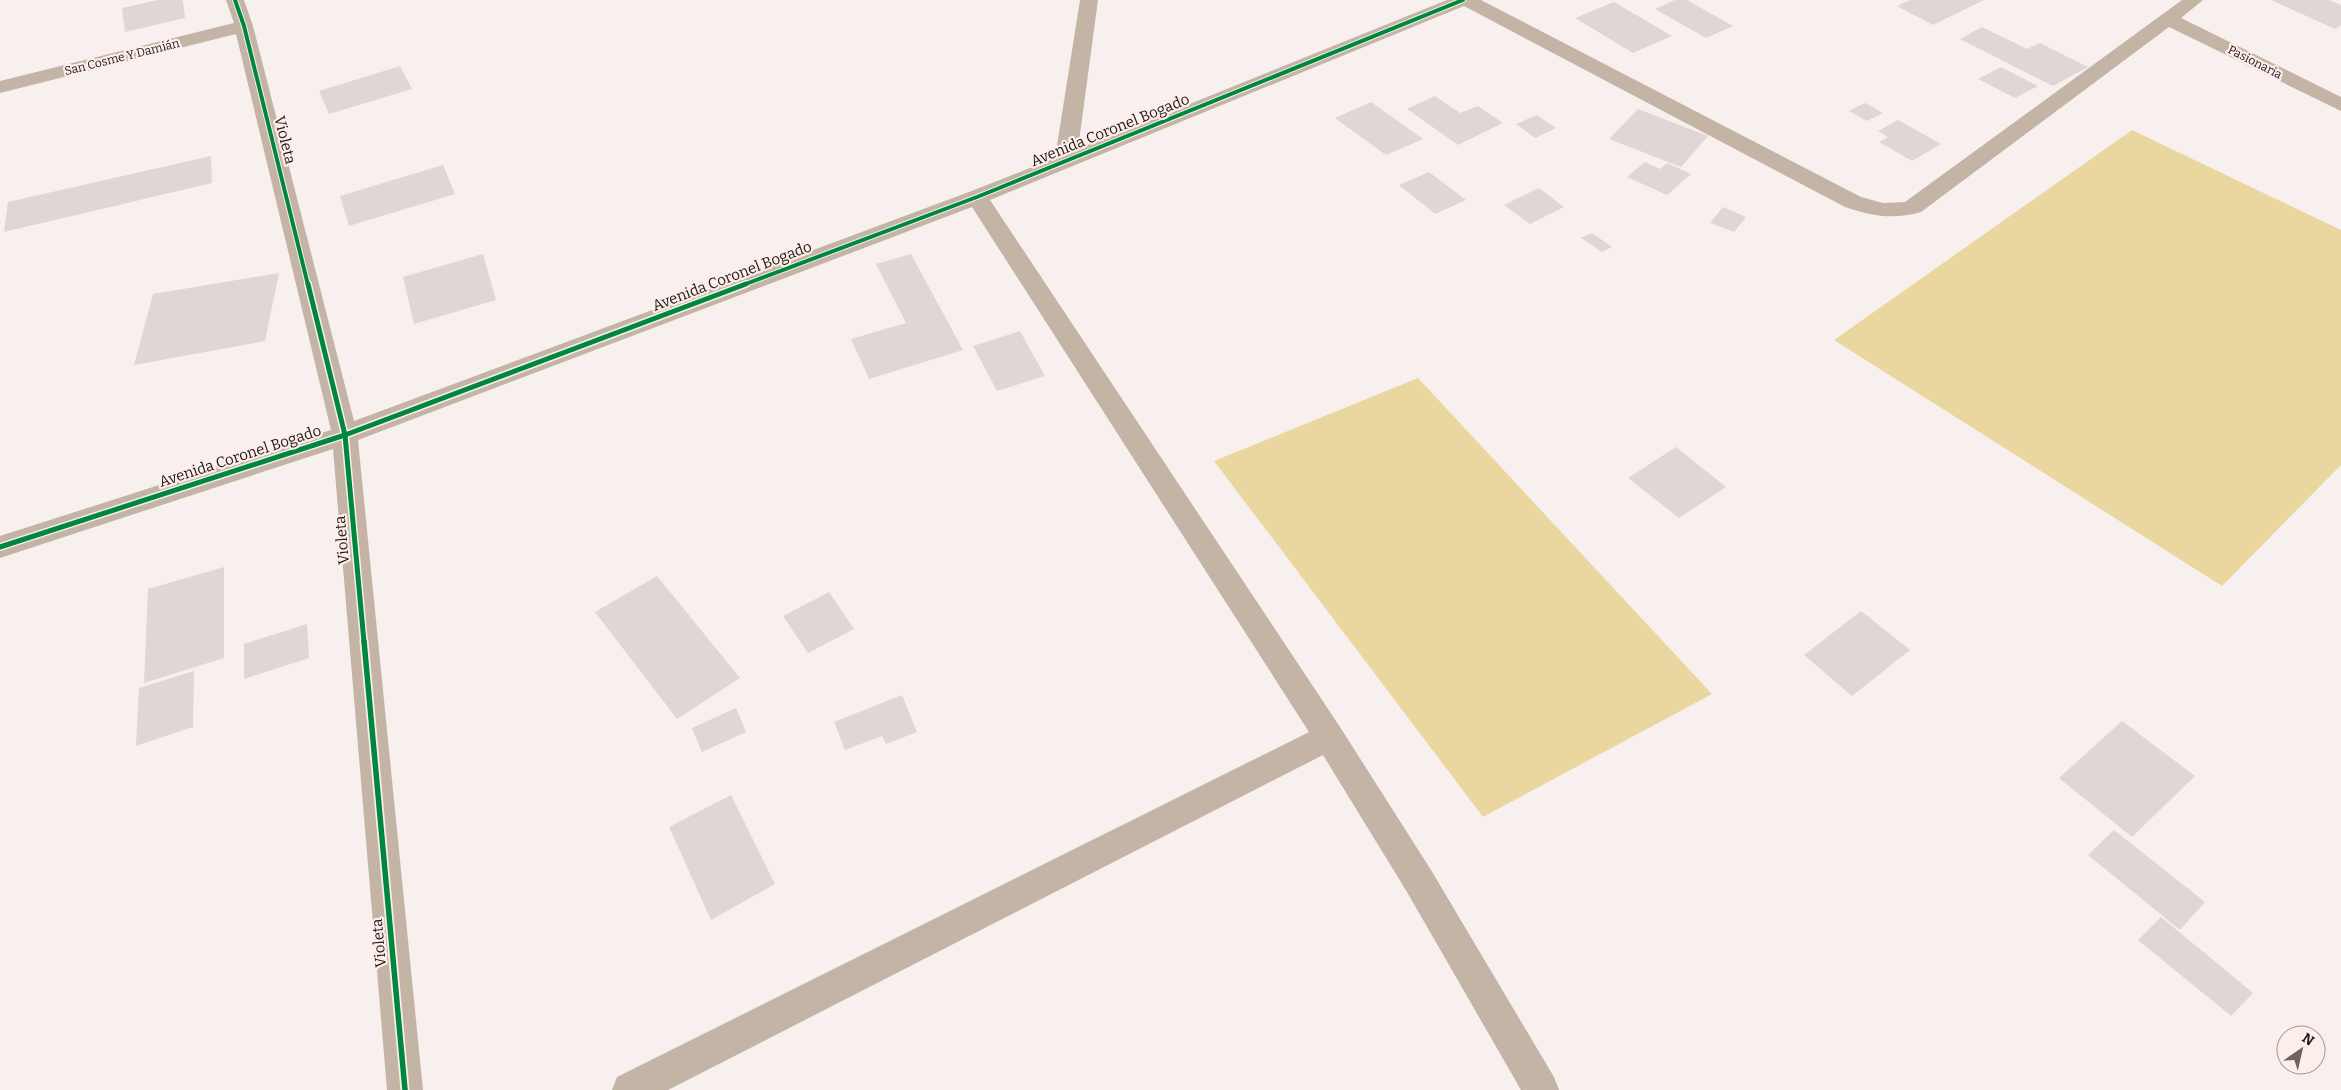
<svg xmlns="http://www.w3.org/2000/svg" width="2341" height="1090" font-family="Bitter,serif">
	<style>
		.green { fill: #ead7a0 }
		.building { fill: #e0d6d5 }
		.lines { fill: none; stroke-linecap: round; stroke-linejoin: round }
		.minor { fill: #c3b4a6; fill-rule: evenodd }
		.cycleway-far2-casing { stroke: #fbeeeb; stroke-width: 6 }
		.cycleway-far1-casing { stroke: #fbeeeb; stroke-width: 8 }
		.cycleway-casing { stroke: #fbeeeb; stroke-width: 9 }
		.cycleway-far2 { stroke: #00873e; stroke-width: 4 }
		.cycleway-far1 { stroke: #00873e; stroke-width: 5 }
		.cycleway { stroke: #00873e; stroke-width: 5.5 }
		.labels { text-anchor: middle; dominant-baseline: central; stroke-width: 4.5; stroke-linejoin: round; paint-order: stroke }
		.far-street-label { font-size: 12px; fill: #221714; stroke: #fbeeeb }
		.street-label { font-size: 15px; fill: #221714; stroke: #fbeeeb }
	</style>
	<rect width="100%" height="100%" fill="#f8f0ee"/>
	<g class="green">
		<path d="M2132,130l209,100v235l-119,121 -388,-246z"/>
		<path d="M1418,378l294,316 -229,123 -269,-356z"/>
	</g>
	<g class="building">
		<path d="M158,0h25l2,18 -60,14 -3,-24z"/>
		<path d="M1675,0h12l46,26 -27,12 -51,-29z"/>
		<path d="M1910,0h74l-51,25 -36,-19z"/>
		<path d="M2271,0h58l12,5v20l-6,4z"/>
		<path d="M1614,2l58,34 -39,17 -58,-35z"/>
		<path d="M1982,27l45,22 13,-6 48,24 -35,19 -93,-47z"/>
		<path d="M400,66l12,23 -83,25 -10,-23z"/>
		<path d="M2001,67l37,19 -23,12 -37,-19z"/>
		<path d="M1435,96l25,17 18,-7 25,17 -45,22 -51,-36z"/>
		<path d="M1371,102l52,37 -37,16 -51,-37z"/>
		<path d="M1865,103l18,10 -16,8 -18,-10z"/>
		<path d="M1638,109l70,27 -27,31 -72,-28z"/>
		<path d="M1537,115l19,13 -21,10 -19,-14z"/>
		<path d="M1898,120l43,24 -29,17 -33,-19 9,-5 -10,-6z"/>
		<path d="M211,156l1,27 -208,49 4,-30z"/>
		<path d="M1645,162l15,7 7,-6 24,11 -24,21 -40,-18z"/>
		<path d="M443,165l12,29 -106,32 -9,-30z"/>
		<path d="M1429,172l37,28 -31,14 -36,-29z"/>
		<path d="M1539,188l25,19 -34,17 -26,-19z"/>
		<path d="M1723,207l23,10 -12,15 -24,-9z"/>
		<path d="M1592,233l20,14 -10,5 -21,-14z"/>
		<path d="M483,254l13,46 -82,24 -11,-47z"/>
		<path d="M911,254l52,96 -94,29 -18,-40 55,-16 -30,-59z"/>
		<path d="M279,273l-14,68 -131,24 19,-71z"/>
		<path d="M1020,331l25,45 -48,15 -24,-45z"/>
		<path d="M1676,447l50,40 -47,31 -51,-40z"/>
		<path d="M224,567v91l-80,25 4,-94z"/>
		<path d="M657,576l83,102 -63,41 -82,-107z"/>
		<path d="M829,592l25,37 -46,24 -25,-37z"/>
		<path d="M1861,611l49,39 -58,46 -48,-41z"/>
		<path d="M307,624l2,34 -65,21v-35z"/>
		<path d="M194,671l-1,56 -57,19 3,-58z"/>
		<path d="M902,695l15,37 -31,12 -4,-8 -37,14 -11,-28z"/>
		<path d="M736,708l10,24 -44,20 -10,-24z"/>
		<path d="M2122,721l73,55 -63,61 -73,-59z"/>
		<path d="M731,795l44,89 -64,36 -42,-93z"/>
		<path d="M2114,830l91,72 -25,28 -92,-75z"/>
		<path d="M2161,917l92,76 -22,23 -93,-76z"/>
	</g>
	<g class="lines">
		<path class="minor" d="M226,0h18l9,26 101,395 615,-229 86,-34 25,-158h18l-20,149 369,-149h34l380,197 22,6 22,-1 277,-202h21l-22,18 160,79v14l-172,-84 -248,185c-28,8 -49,4 -76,-5l-381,-201 -474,194 350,527 91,143 123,207 5,13h-38l-114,-198 -84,-137 -655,335h-56l5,-13 692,-345 -337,-525 -614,233 65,650h-36l-54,-641 -333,109v-22l331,-106 -95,-396 -236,59v-12l234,-58z"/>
		<defs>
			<g id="cycleway-far2">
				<path d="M235,0l9,26 64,259"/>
				<path d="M743,285l234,-88 486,-197"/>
			</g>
			<g id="cycleway-far1">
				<path d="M308,284l37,151 19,207"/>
				<path d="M0,547l345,-112 401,-151"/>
			</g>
			<path id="cycleway" d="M364,641l41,449"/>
		</defs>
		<use href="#cycleway-far2" class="cycleway-far2-casing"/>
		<use href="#cycleway-far1" class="cycleway-far1-casing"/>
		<use href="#cycleway" class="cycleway-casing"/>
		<use href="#cycleway-far2" class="cycleway-far2"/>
		<use href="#cycleway-far1" class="cycleway-far1"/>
		<use href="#cycleway" class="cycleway"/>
	</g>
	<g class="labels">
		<g class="far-street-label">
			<text transform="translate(122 57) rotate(-14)">San Cosme Y Damián</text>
			<text transform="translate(2255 62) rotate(27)">Pasionaria</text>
		</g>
		<g class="street-label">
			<text transform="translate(1110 130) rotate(-22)">Avenida Coronel Bogado</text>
			<text transform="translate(285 140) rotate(76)">Violeta</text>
			<text transform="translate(732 276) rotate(-21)">Avenida Coronel Bogado</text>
			<text transform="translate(240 456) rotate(-18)">Avenida Coronel Bogado</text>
			<text transform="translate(342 540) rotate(-95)">Violeta</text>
			<text transform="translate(379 943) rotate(-95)">Violeta</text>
		</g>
	</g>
	<g transform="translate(2301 1050) rotate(34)"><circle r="24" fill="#fbeeeb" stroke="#a49895"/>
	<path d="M0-4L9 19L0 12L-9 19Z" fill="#6d6360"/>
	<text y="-8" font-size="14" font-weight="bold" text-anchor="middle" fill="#221714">N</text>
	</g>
</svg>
